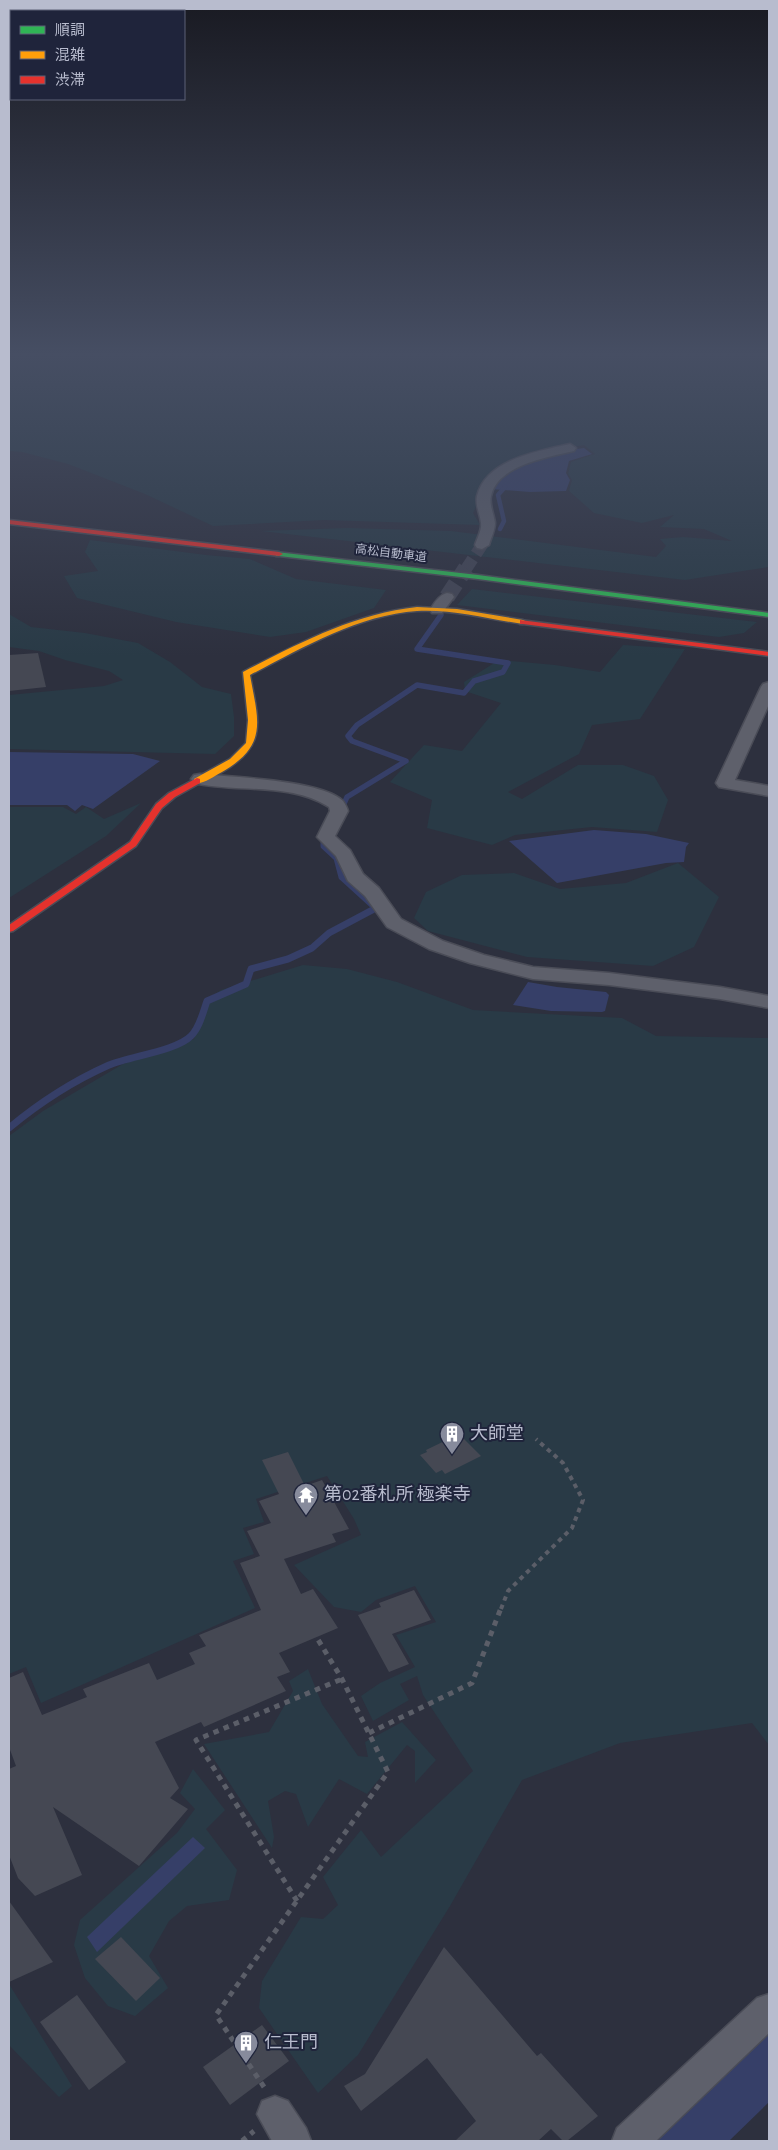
<svg xmlns="http://www.w3.org/2000/svg" width="778" height="2150" font-family="'Alegreya Sans','Noto Sans JP',sans-serif">
	<style>
		.green { fill: #293a46 }
		.water { fill: #363f68 }
		.lines { fill: none; stroke-linecap: round; stroke-linejoin: round }
		.stream-far2 { stroke: #363f68; stroke-width: 4.5 }
		.stream-far1 { stroke: #363f68; stroke-width: 5.5 }
		.stream { stroke: #363f68; stroke-width: 7 }
		.river { fill: #363f68; fill-rule: evenodd }
		.building { fill: #454853 }
		.street-tunnel-far1 { stroke: #424554; stroke-width: 12; stroke-dasharray: 12 6; stroke-linecap: butt }
		.street-tunnel { stroke: #424554; stroke-width: 16; stroke-dasharray: 16 8; stroke-linecap: butt }
		.street-casing { stroke: #4a4c57; stroke-width: 3 }
		.fast-casing { stroke: #4a4c57; stroke-width: 3 }
		.slow-casing { stroke: #4a4c57; stroke-width: 3 }
		.jam-casing { stroke: #4a4c57; stroke-width: 3 }
		.path-far1 { stroke: #5b5e68; stroke-width: 4; stroke-dasharray: 4.5 4.5; stroke-linecap: butt }
		.path { stroke: #5b5e68; stroke-width: 5; stroke-dasharray: 5.5 5.5; stroke-linecap: butt }
		.street { fill: #5e606b; fill-rule: evenodd }
		.fast { fill: #30b455; fill-rule: evenodd }
		.slow { fill: #ff9f0a; fill-rule: evenodd }
		.jam { fill: #e5322d; fill-rule: evenodd }
		.labels { text-anchor: middle; dominant-baseline: central; stroke-width: 4; stroke-linejoin: round; paint-order: stroke }
		.far-street-label { font-size: 12px; fill: #b8bcce; stroke: #1f243b }
		.near-poi-label { font-size: 18px; fill: #b8bcce; stroke: #1f243b; text-anchor: start }
	</style>
	<rect width="100%" height="100%" fill="#2d303e"/>
	<g class="green">
		<path d="M9,355h760v212l-84,13 -424,-49 87,-3 103,3 205,26 10,-11 -6,-7 23,-2 49,4 -28,-12 -44,-2 14,-12 -32,8 -48,-10 -25,-22 3,-11 -4,-6 3,-12 24,-8 -11,-9 -34,6 -62,30 -15,32 7,12 -156,-5 -111,6 -68,-32 -77,-30 -46,-12 -13,-1z"/>
		<path d="M90,540l116,15 44,4 46,20 90,11 -12,18 -68,24 -36,5 -94,-15 -99,-24 -13,-22 34,-5 -13,-19z"/>
		<path d="M472,589l285,33 -13,11 -25,4 -262,-32z"/>
		<path d="M9,614l22,13 54,6 53,10 32,19 32,25 29,7 3,23v19l-19,18 -206,-5v-54l95,-9 19,-6 -14,-9 -44,-11 -26,-9 -30,-4z"/>
		<path d="M623,645l62,4 -45,70 -48,6 -13,29 -71,38 14,7 56,-34h45l31,11 14,24 -11,32 -65,-5 -77,8 -23,10 -65,-17 5,-28 -42,-18 34,-37 38,6 39,-48 -36,-12 -1,-9 35,-22 56,5 45,7z"/>
		<path d="M141,803l-35,33 -97,62v-91h54l13,7 10,-7 18,12z"/>
		<path d="M678,863l41,34 -25,50 -41,19 -126,-9 -99,-26 -14,-13 12,-26 36,-17 52,-2 46,16 66,-6z"/>
		<path d="M303,965l44,4 50,13 76,28 149,8 34,18 113,2v258l-1,2 1,8v439l-17,-22 -132,20 -98,37 -72,126 -92,149 -40,38 -59,-85 3,-27 39,-64 22,2 15,-14 -15,-28 38,-47 20,27 92,-86 -50,-76 -6,-19 -17,8 9,16 -36,21 -12,-25 19,-13 35,-16 -19,-32 40,-13 -21,-36 -39,14 -15,12 -27,-5 -40,-42 67,-30 -7,-16 -27,-43 -71,23 8,23 -21,6 11,26 -21,7 22,47 -214,95 -15,-36 -17,7v-538l34,-25 80,-47 71,-25 11,-38 16,-11z"/>
		<path d="M308,1669l14,35 36,52 10,1 -3,-15 37,-20 34,38 -21,23v-32l-8,-6 -40,49 -28,-15 -31,48 -12,-33 -11,-3 -17,10 6,36 -2,11 -68,-104 65,-12 24,-41 -4,-10z"/>
		<path d="M193,1769l32,41 -19,19 31,41 -8,30 -42,6 -18,15 -20,35 19,32 -33,28 -27,-10 -23,-28 -11,-33 6,-25 97,-87 18,-24 -15,-16z"/>
		<path d="M9,1984l63,102 -13,11 -50,-52z"/>
	</g>
	<g class="water">
		<path d="M584,448l8,6 -23,7 -3,12 4,7 -4,11 -36,1 -40,-3c27,-32 55,-35 94,-41z"/>
		<path d="M9,752l124,2 27,7 -67,48 -11,-4 -7,6 -8,-6h-58z"/>
		<path d="M594,830l52,4 43,9 -3,4 -2,15 -18,1 -109,20 -48,-42z"/>
		<path d="M528,982l29,5 49,5 3,3 -4,16 -3,1 -51,-1 -38,-6z"/>
		<path d="M193,1837l12,11 -108,104 -10,-15z"/>
	</g>
	<g class="lines">
		<path class="stream-far2" d="M500,529l4,-8 -6,-26 7,-8"/>
		<path class="stream-far1" d="M343,806l4,-9 59,-36 -54,-20 -4,-5 9,-11 60,-40 47,8 10,-12 29,-9 5,-9 -91,-14 24,-34"/>
		<path class="stream" d="M9,1128c30,-25 64,-47 100,-63 21,-9 67,-14 82,-29 9,-9 12,-24 16,-35l39,-17 5,-15 37,-10 24,-11 17,-15 47,-25 -34,-31 -5,-19 -13,-12v-4"/>
		<path class="river" d="M769,2017v85l-40,39h-89l11,-26 93,-88z"/>
	</g>
	<g class="building">
		<path d="M38,653l8,34 -37,4v-36z"/>
		<path d="M459,1434l22,22 -36,18 -3,-4 -6,3 -16,-18 7,-3 -1,-2z"/>
		<path d="M288,1452l17,34 17,-6 27,49 -17,5 4,8 -52,17 17,35 12,-5 25,39 -59,25 11,19 -13,5 9,14 -82,36 -3,-5 -46,20 24,46 -9,10 18,11 -49,57 -86,-59 29,68 -47,21 -17,-18 -9,-23v-86l7,-3 -7,-19v-69l14,-6 19,43 45,-18 -4,-8 66,-26 8,17 38,-16 -6,-11 17,-7 -7,-11 62,-25 -21,-47 20,-7 -13,-25 24,-8 -12,-22 20,-7 -17,-34z"/>
		<path d="M414,1590l17,30 -39,14 17,30 -20,8 -31,-57 23,-8 -2,-4z"/>
		<path d="M9,1901l44,61 -44,20z"/>
		<path d="M121,1937l39,41 -24,23 -41,-42z"/>
		<path d="M444,1947l93,109 4,-3 57,63 -31,25h-4l-12,-12 -13,12h-83l21,-20 -49,-63 -66,53 -17,-25 21,-12z"/>
		<path d="M77,1995l49,67 -37,28 -49,-68z"/>
		<path d="M262,2025l27,36 -59,44 -27,-38z"/>
	</g>
	<g class="lines">
		<path class="street-tunnel-far1" d="M466,569l16,-24"/>
		<path class="street-tunnel" d="M447,597l19,-29"/>
		<defs>
			<g id="street">
				<path d="M570,444l6,4 -2,3c-25,6 -77,14 -83,45 -2,9 3,18 4,27 0,7 -4,15 -6,22l-7,4 -5,-1 -2,-3c2,-7 7,-15 6,-22 -1,-9 -6,-18 -4,-27 9,-37 62,-45 93,-52z"/>
				<path d="M447,593l5,1 2,3 -12,16h-10l-2,-3c4,-7 9,-15 17,-17z"/>
				<path d="M769,682v22l-34,76 34,6v10l-50,-9 -3,-4 45,-96 2,-3z"/>
				<path d="M200,774c31,3 122,6 143,27 2,3 4,6 5,10l-13,25 15,14 13,24 16,14 22,31 42,22 41,14 49,12 76,6 111,14 49,9v12l-49,-9 -111,-14 -76,-6 -63,-16 -41,-14 -42,-22 -22,-31 -17,-15 -12,-25 -19,-19 13,-26 -1,-4c-39,-25 -92,-14 -135,-24l-3,-4 3,-4z"/>
				<path d="M769,1994v39l-113,108h-44l5,-13 140,-130z"/>
				<path d="M275,2096l13,5 18,27 5,13h-39l-15,-27 5,-13z"/>
			</g>
			<path id="fast" d="M276,552l202,23 291,38v4l-291,-38 -199,-23h-3z"/>
			<path id="slow" d="M417,607l40,2 66,11 4,2 -4,2c-35,-5 -71,-15 -106,-13 -59,4 -115,37 -167,64 8,45 19,70 -28,97 -8,4 -19,13 -28,11v-4l36,-20 16,-16 2,-23 -5,-48c56,-29 111,-58 174,-65z"/>
			<g id="jam">
				<path d="M9,520l270,32 4,2 -4,2 -270,-32z"/>
				<path d="M520,620l249,32v4l-246,-32h-3z"/>
				<path d="M197,778l3,1v4l-25,14 -13,11 -26,38 -123,85 -4,1v-7l121,-83 26,-38 13,-11z"/>
			</g>
		</defs>
		<use href="#street" class="street-casing"/>
		<use href="#fast" class="fast-casing"/>
		<use href="#slow" class="slow-casing"/>
		<use href="#jam" class="jam-casing"/>
		<path class="path-far1" d="M501,1609l7,-18 64,-63 11,-28 -20,-37 -27,-24"/>
		<g class="path">
			<path d="M369,1733l103,-50 29,-75"/>
			<path d="M297,1901l-101,-161 146,-61"/>
			<path d="M264,2087l-48,-72 172,-243 -46,-93 -25,-41"/>
			<path d="M242,2141l12,-10"/>
		</g>
		<use href="#street" class="street"/>
		<use href="#fast" class="fast"/>
		<use href="#slow" class="slow"/>
		<use href="#jam" class="jam"/>
	</g>
	<linearGradient id="sky" x2="0" y2="1"><stop stop-color="#191a22"/><stop offset="0.54" stop-color="#464e63"/><stop offset="1" stop-color="#464e63" stop-opacity="0"/></linearGradient>
	<rect width="778" height="656" fill="url(#sky)"/>
	<defs>
		<symbol id="building-pin" viewBox="-11 -11 22 30"><path d="M0 17L-7.5 6A9.5 9.5 0 1 1 7.5 6Z" fill="#878b9c" stroke="#1f243b"/><path d="M-4-6H4V6H1V3H-1V6H-4ZM-2.5-4.3h1.7v1.8h-1.7ZM.8-4.3h1.7v1.8H.8ZM-2.5-1h1.7V.8h-1.7ZM.8-1h1.7V.8H.8Z" fill="#fff"/></symbol>
		<symbol id="temple-pin" viewBox="-11 -11 22 30"><path d="M0 17L-7.5 6A9.5 9.5 0 1 1 7.5 6Z" fill="#878b9c" stroke="#1f243b"/><path d="M0-6L5-2H3V0L6.5 2.5H4V6H1.5V3h-3V6H-4V2.5H-6.5L-3 0V-2H-5Z" fill="#fff"/></symbol>
	</defs>
	<g fill-rule="evenodd">
		<use href="#building-pin" x="438" y="1420" width="28" height="38"/>
		<use href="#temple-pin" x="292" y="1481" width="28" height="38"/>
		<use href="#building-pin" x="232" y="2029" width="28" height="38"/>
	</g>
	<g class="labels">
		<g class="far-street-label">
			<text transform="translate(391 553) rotate(7)">高松自動車道</text>
		</g>
		<g class="near-poi-label">
			<text x="470" y="1434">大師堂</text>
			<text x="324" y="1495">第02番札所 極楽寺</text>
			<text x="264" y="2043">仁王門</text>
		</g>
	</g>
	<rect width="778" height="2150" fill="none" stroke="#b8bcce" stroke-width="20"/>
	<rect x="10" y="10" width="175" height="90" fill="#1f243b" stroke="#5c6176"/>
	<rect x="20" y="26" width="25" height="8" fill="#30b455" stroke="#5c6176"/>
	<text x="55" y="35" font-size="15" fill="#b8bcce">順調</text>
	<rect x="20" y="51" width="25" height="8" fill="#ff9f0a" stroke="#5c6176"/>
	<text x="55" y="60" font-size="15" fill="#b8bcce">混雑</text>
	<rect x="20" y="76" width="25" height="8" fill="#e5322d" stroke="#5c6176"/>
	<text x="55" y="85" font-size="15" fill="#b8bcce">渋滞</text>
</svg>
